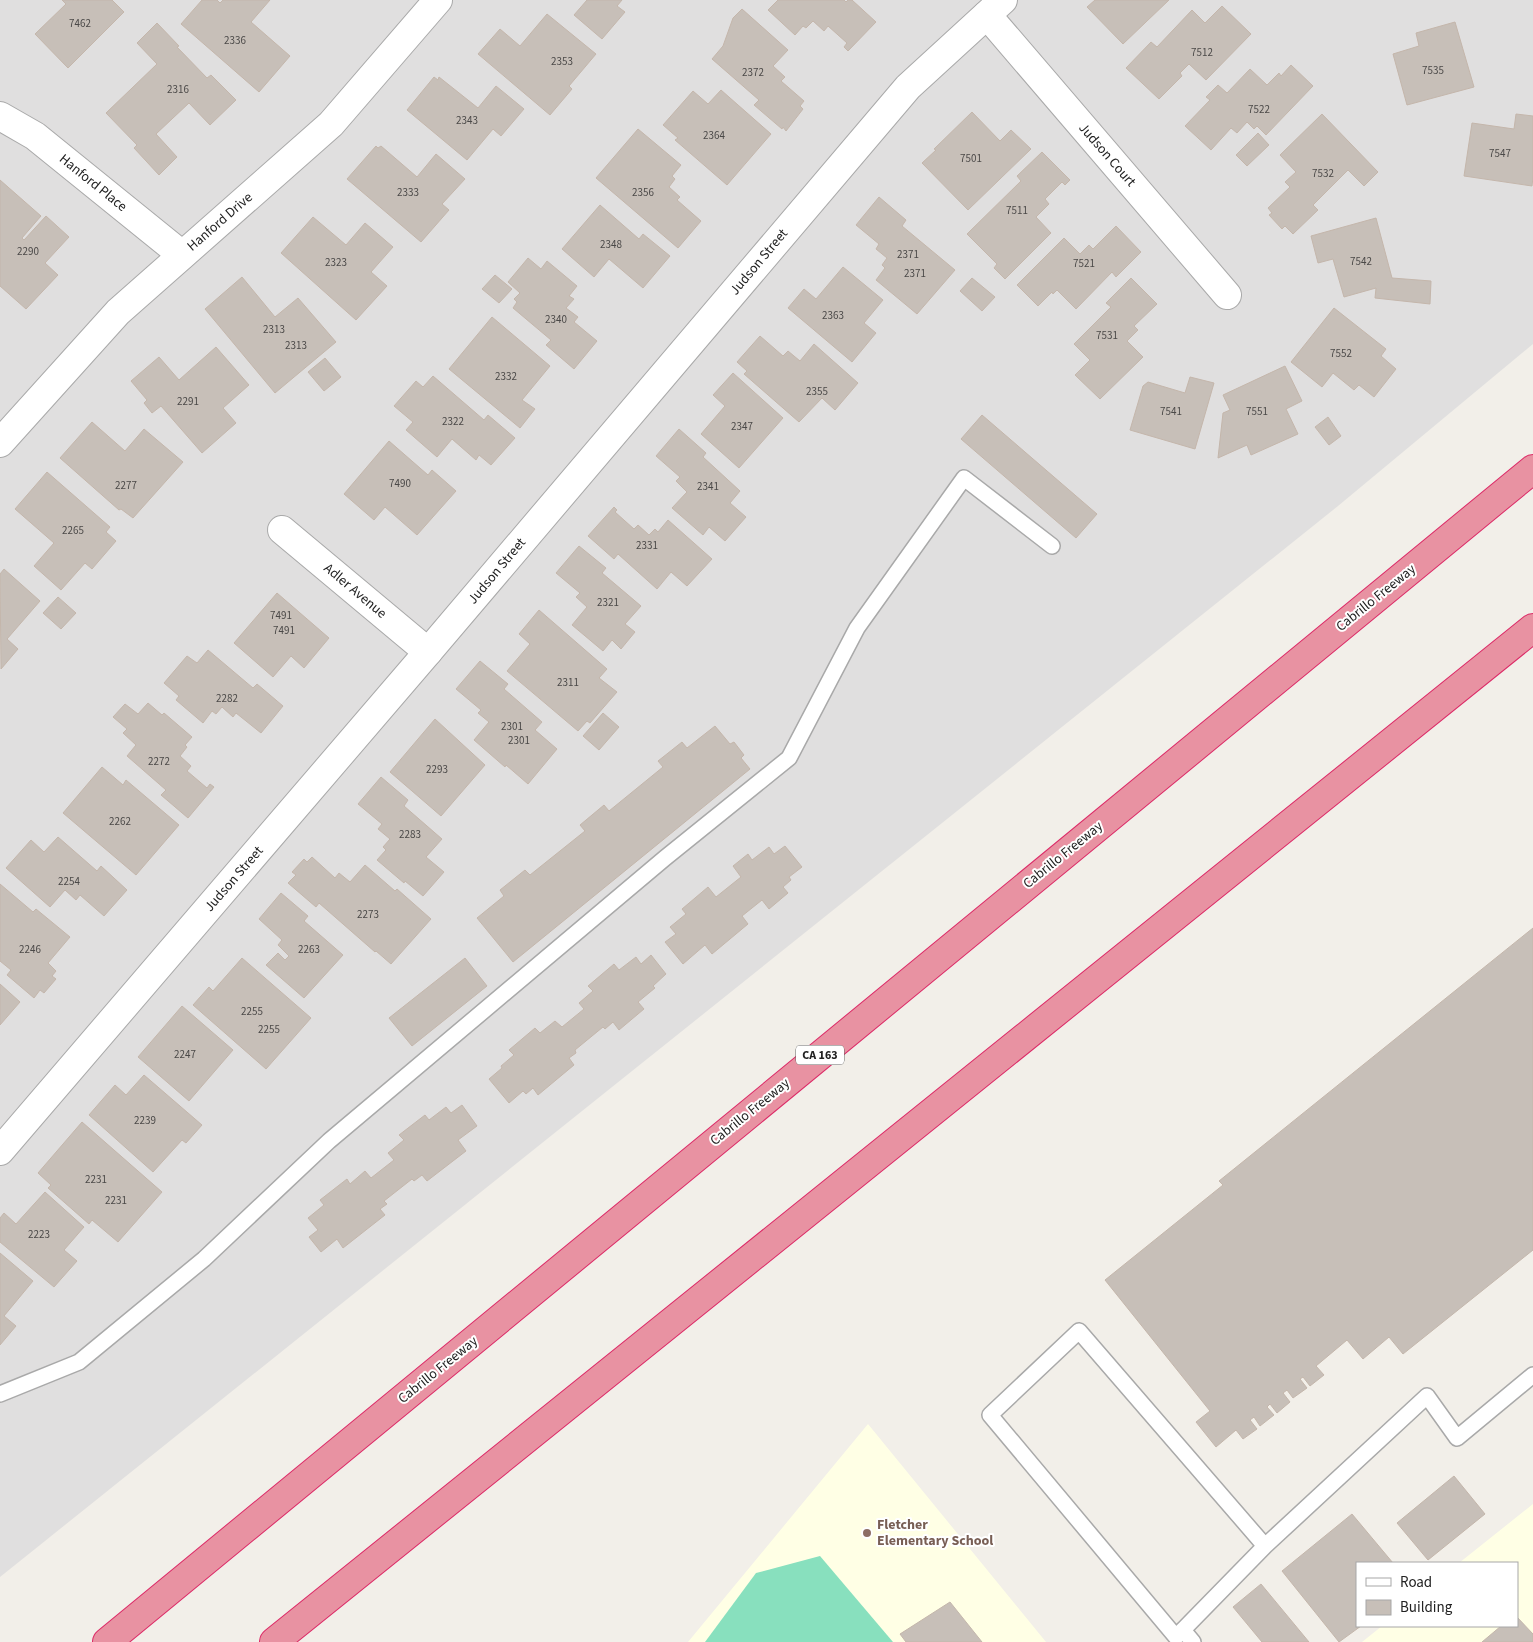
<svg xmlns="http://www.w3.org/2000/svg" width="1533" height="1642" font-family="'Source Sans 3',sans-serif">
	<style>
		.residential { fill: #e0dfdf }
		.education { fill: #ffffe5 }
		.pitch { fill: #88e0be }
		.building { fill: #c7bfb8; stroke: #c4b6ab }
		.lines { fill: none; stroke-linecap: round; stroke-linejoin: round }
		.lane-casing { stroke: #a9a9a9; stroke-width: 18 }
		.street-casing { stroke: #a9a9a9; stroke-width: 30 }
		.highway-casing { stroke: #dc2a67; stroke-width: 30 }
		.lane { stroke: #fff; stroke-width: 15 }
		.street { stroke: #fff; stroke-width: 28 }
		.highway { stroke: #e892a2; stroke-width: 28 }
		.education-dot { fill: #8d6e63; stroke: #fff; stroke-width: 2 }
		.labels { text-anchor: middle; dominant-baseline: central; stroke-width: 4; stroke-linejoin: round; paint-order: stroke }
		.number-label { font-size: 11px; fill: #4b4948 }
		.shield { fill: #fff; stroke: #646464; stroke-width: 1 }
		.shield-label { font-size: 12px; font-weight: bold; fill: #222 }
		.street-label { font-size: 14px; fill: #222; stroke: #fff }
		.education-label { font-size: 14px; font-weight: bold; fill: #785e54; stroke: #fff; text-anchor: start }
	</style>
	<rect width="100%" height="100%" fill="#f2efe9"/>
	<path class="residential" d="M0,0h1533v344l-195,162 -1338,1071z"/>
	<g class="education">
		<path d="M868,1424l178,218h-358z"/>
		<path d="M1533,1504v138h-171l20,-16h135v-63h-58z"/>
	</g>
	<path class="pitch" d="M820,1556l73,86h-188l51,-69z"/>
	<g class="building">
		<path d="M62,0h50l12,12 -56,56 -33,-34 31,-30z"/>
		<path d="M202,0h15l3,3 3,-3h47l-19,22 39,34 -31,36 -78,-68z"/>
		<path d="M587,0h35l-5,6 8,6 -23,27 -28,-24z"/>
		<path d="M778,0h66l2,2 2,-2h4l24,22 -28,29 -4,-4 3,-4 -19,-17 -4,5 -11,-10 -7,7 -3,-2 -8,9 -27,-25z"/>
		<path d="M1095,0h74l-46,44 -36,-37z"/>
		<path d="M1222,6l29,28 -45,46 -17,-16 -9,9 2,3 -23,23 -33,-31 25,-26 6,5 35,-37 13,13z"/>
		<path d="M742,9l46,41 -15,16 12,11 -4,4 23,20 -4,5 3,3 -17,22 -3,-4 -1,2 -28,-24 5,-5 -47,-41 11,-13 10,-28z"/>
		<path d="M547,14l49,40 -27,32 3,3 -22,26 -72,-61 22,-25 20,17z"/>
		<path d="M1455,22l19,65 -67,18 -14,-51 26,-8 -3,-13z"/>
		<path d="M157,23l22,23 -2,1 30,31 4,-3 25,25 -26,25 -21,-22 -33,31 21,23 -18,18 -25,-27 3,-3 -31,-32 51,-49 -20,-21z"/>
		<path d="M1291,65l22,21 -47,49 -9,-9 -3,3 -7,-7 -10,11 -6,-5 -20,22 -26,-24 25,-26 -4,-3 12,-12 9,8 23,-24 17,16 12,-12 2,3z"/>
		<path d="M434,77l4,3 1,-3 39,31 18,-22 28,23 -23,27 -8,-7 -26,31 -60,-50z"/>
		<path d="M721,90l50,44 -44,51 -52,-45 3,-2 -15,-13 30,-34 15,13z"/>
		<path d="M972,112l28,29 11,-11 20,19 -63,61 -46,-47 14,-13 -2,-1z"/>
		<path d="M1322,114l56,58 -14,14 -16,-16 -35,35 5,5 -25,24 -8,-8 -3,3 -13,-14 3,-2 -4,-5 22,-21 -5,-5 11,-10 -16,-17z"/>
		<path d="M1516,114l17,2v61l-1,9 -68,-10 8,-53 42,6z"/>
		<path d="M638,129l43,36 -9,11 3,3 -6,8 11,10 -3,3 24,21 -23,27 -82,-70z"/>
		<path d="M1258,133l11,12 -22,21 -11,-11z"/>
		<path d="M376,146l2,2 3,-2 36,31 19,-23 29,25 -23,25 7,6 -28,32 -74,-63z"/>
		<path d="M1042,152l28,28 -5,5 -3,-3 -17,17 4,5 -13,13 15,16 -46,46 -11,-11 3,-4 -30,-30 54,-53 -4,-5z"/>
		<path d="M0,180l41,36 -19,22 2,2 22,-24 23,21 -24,26 13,12 -32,34 -26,-23z"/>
		<path d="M879,197l27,23 -4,6 53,44 -38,44 -41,-34 9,-12 -3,-3 5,-7 -11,-9 3,-5 -23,-19z"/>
		<path d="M600,205l39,34 4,-5 27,22 -27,32 -34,-29 -15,18 -32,-28z"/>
		<path d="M313,217l33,28 19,-22 28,24 -22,25 16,14 -31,34 -75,-67z"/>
		<path d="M1376,218l16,60 39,3 -1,23 -55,-6 1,-10 -32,9 -11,-38 -15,4 -7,-27z"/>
		<path d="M1116,226l25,26 -25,25 -4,-5 -36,37 -19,-19 -4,4 -1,-2 -14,14 -21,-21 47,-47 16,16 9,-9 4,4z"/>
		<path d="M528,258l13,11 6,-8 30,25 -8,10 5,3 -8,9 12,9 -4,5 23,19 -23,28 -28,-24 5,-5 -38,-32 4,-6 -3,-3 6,-6 -12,-11z"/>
		<path d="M843,267l40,33 -19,23 12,10 -24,29 -64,-54 16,-19 12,10z"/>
		<path d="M495,275l17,14 -13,14 -17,-14z"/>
		<path d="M242,277l33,40 23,-19 38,44 -61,51 -70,-84z"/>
		<path d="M972,278l23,19 -13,14 -22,-20z"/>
		<path d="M1131,278l26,26 -23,22 4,4 -11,11 16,16 -43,42 -25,-24 15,-15 -16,-16 37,-37 -5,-4z"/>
		<path d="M1334,308l52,41 -5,7 15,13 -22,28 -15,-12 -5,5 -21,-17 -11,14 -31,-25z"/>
		<path d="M492,317l58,49 -28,34 13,9 -15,19 -71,-59z"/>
		<path d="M760,336l23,20 5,-5 12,10 14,-17 44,39 -23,27 -13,-12 -23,24 -55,-48 3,-3 -10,-9z"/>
		<path d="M216,347l33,38 -26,23 13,15 -34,30 -41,-47 -9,7 -8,-10 3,-3 -16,-19 28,-24 20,23z"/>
		<path d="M325,358l16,19 -17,14 -16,-19z"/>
		<path d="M1285,366l17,35 -16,8 12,25 -47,21 -4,-10 -29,13 5,-45 7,-3 -7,-15z"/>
		<path d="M733,373l50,45 -44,50 -38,-34 24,-28 -12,-11z"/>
		<path d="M433,376l51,44 4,-5 27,23 -24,27 -12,-10 -3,5 -24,-21 -15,18 -31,-27 7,-8 -19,-16 22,-25 7,6z"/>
		<path d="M1190,377l24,6 -19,66 -65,-19 13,-44 5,-4 37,11z"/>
		<path d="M982,415l115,99 -21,24 -115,-99z"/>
		<path d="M1328,417l13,19 -12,9 -14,-18z"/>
		<path d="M92,422l33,29 19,-22 39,33 -50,56 -12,-9 -2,1 -59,-52z"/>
		<path d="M679,429l27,24 -3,4 37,34 -10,12 16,14 -21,24 -16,-14 -6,8 -31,-27 15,-16 -11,-11 4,-4 -24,-21z"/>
		<path d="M389,441l39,34 4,-5 24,21 -39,44 -32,-28 -11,13 -30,-26z"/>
		<path d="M47,472l63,55 -4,5 10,9 -24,28 -7,-6 -24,27 -27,-24 20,-23 -39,-34z"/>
		<path d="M614,507l3,3 -2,2 19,17 4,-4 11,10 6,-6 3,3 10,-12 44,39 -25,27 -16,-14 -14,17 -39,-35 -4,5 -26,-23z"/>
		<path d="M579,546l27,22 -4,5 39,33 -16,18 10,8 -14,17 -9,-9 -9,11 -31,-26 15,-18 -11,-10 4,-4 -24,-20z"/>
		<path d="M4,569l36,32 -33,38 11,10 -17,20 -1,-95z"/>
		<path d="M277,593l52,45 -25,30 -13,-12 -18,21 -39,-34z"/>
		<path d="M58,597l18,16 -15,16 -18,-16z"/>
		<path d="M539,610l68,59 -8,9 18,14 -27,31 -3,-2 -9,10 -71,-60 23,-27 -11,-10z"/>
		<path d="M208,650l45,38 4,-4 26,22 -22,27 -25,-20 -3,4 -11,-10 -6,7 -4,-3 -9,12 -27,-23 3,-4 -15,-13 23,-27 10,7z"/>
		<path d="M480,661l28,23 -4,5 38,33 -7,8 22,19 -29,35 -22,-19 -1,2 -31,-27 15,-18 -11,-9 3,-3 -25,-21z"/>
		<path d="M148,703l14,12 2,-2 28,24 -7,8 2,2 -7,9 11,10 -4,5 20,17 3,-4 4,3 -26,31 -27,-23 5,-5 -39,-34 9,-11 -13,-12 4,-4 -14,-12 12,-13 13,10z"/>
		<path d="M603,713l16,14 -20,23 -16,-14z"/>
		<path d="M435,719l50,46 -44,51 -51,-44z"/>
		<path d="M715,726l15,18 4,-2 10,13 -3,3 9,11 -237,193 -36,-44 27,-22 -4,-6 25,-20 5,5 55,-44 -5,-6 24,-20 5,6 54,-44 -5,-6 24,-19 5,6z"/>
		<path d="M102,767l21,18 3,-5 53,45 -43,50 -73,-62z"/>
		<path d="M381,777l27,23 -4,6 38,33 -16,18 18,15 -21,24 -18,-15 -1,2 -27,-23 9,-10 -3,-3 7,-8 -12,-10 4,-5 -24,-20z"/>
		<path d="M58,837l39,34 4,-5 26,24 -23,26 -24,-21 -4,5 -11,-10 -15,17 -44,-39 25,-28 13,12z"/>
		<path d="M785,846l17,21 -13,10 2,3 -8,7 5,6 -19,16 -7,-9 -20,16 6,8 -36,30 -7,-9 -22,19 -18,-22 11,-8 -6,-7 16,-13 -4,-5 26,-22 8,10 25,-20 -8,-11 15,-12 4,6 17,-13 5,7z"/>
		<path d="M312,857l23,21 4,-5 11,9 15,-17 30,26 2,-2 34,30 -40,45 -15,-13 -1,1 -56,-49 -3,4 -28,-24 8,-8 -4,-3 12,-13 3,3z"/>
		<path d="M0,884l33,28 3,-3 34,28 -22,26 8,8 -4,5 4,3 -12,14 -4,-3 -6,8 -27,-23 4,-5 -11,-9z"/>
		<path d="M281,893l27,23 -4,5 39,34 -39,43 -38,-33 12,-12 7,7 4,-4 -11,-11 4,-5 -23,-21z"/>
		<path d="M1533,928v322l-130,104 -14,-17 -26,22 -16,-19 -31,26 8,9 -14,11 -7,-9 -3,2 7,9 -14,10 -6,-8 -4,3 7,9 -13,11 -7,-9 -3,3 7,8 -14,11 -6,-9 -4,3 7,9 -14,10 -7,-9 -20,17 -20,-25 14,-11 -105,-131 118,-95 -4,-4z"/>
		<path d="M651,955l15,19 -13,12 2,2 -17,14 6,7 -25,21 -6,-8 -8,7 -2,-2 -28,23 1,3 -7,5 5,7 -36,30 -5,-7 -7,6 -3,-3 -14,12 -20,-24 13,-11 -1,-2 13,-11 -5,-5 26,-22 5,5 15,-12 7,6 22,-18 -5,-6 14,-12 -5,-5 26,-22 5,6 17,-13 5,7z"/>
		<path d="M242,958l69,60 -45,51 -73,-64 16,-18 4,4z"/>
		<path d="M465,958l22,28 -75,60 -23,-28z"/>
		<path d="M0,984l20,18 -20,23z"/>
		<path d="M182,1006l51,44 -44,51 -51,-44z"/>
		<path d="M144,1075l58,50 -16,18 -4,-3 -29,32 -64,-57 26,-30 11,10z"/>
		<path d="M462,1105l15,21 -19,14 8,11 -39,30 -5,-6 -8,6 -2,-2 -28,22 3,3 -7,5 5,6 -42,33 -6,-9 -16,13 -12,-15 9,-7 -10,-12 16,-13 -4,-5 27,-21 3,5 15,-13 6,7 23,-18 -6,-7 16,-13 -5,-5 26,-20 4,5 17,-13 5,6z"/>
		<path d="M82,1122l80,70 -44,50 -26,-22 -3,4 -41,-36 3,-3 -13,-12z"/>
		<path d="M45,1192l39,35 -20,23 13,11 -23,26 -54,-45v-24l4,-5 12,11z"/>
		<path d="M0,1253l33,28 -29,35 12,10 -16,19z"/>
		<path d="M1454,1476l31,38 -57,46 -31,-37z"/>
		<path d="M1352,1514l41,49h-36v63h4l-22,16 -57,-71z"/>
		<path d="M1261,1584l48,58h-47l-29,-35z"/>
		<path d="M950,1602l32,40h-76l-6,-8z"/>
		<path d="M1517,1617l16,17v8h-51l19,-16h16z"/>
	</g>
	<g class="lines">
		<defs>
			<g id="lane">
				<path d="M0,1394l79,-32 125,-103 125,-118 336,-283 124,-100 68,-130 107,-150 88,68"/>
				<path d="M1265,1546l-186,-215 -89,84 186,222 89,-91 162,-150 30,42 76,-63"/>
				<path d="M1183,1630l10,12"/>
			</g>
			<g id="street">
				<path d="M987,15l240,280"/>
				<path d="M0,116l35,20 147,119"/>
				<path d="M0,443l118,-131 213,-188 107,-124"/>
				<path d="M282,530l146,122"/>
				<path d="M0,1151l428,-499 480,-565 95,-87"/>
			</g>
			<g id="highway">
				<path d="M107,1642l1426,-1173"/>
				<path d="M274,1642l1259,-1014"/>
			</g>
		</defs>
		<use href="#lane" class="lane-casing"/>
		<use href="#street" class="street-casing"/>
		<use href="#highway" class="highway-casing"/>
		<use href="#lane" class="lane"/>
		<use href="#street" class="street"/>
		<use href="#highway" class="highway"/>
	</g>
	<circle class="education-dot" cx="867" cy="1533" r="5"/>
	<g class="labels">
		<g class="number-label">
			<text x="80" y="23">7462</text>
			<text x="235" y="40">2336</text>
			<text x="1202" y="52">7512</text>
			<text x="562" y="61">2353</text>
			<text x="1433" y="70">7535</text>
			<text x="753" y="72">2372</text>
			<text x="178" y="89">2316</text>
			<text x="1259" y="109">7522</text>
			<text x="467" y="120">2343</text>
			<text x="714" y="135">2364</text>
			<text x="1500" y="153">7547</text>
			<text x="971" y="158">7501</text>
			<text x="1323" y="173">7532</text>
			<text x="408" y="192">2333</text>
			<text x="643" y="192">2356</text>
			<text x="1017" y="210">7511</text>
			<text x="611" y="244">2348</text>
			<text x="28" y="251">2290</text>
			<text x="908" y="254">2371</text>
			<text x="1361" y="261">7542</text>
			<text x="336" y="262">2323</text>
			<text x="1084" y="263">7521</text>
			<text x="915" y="273">2371</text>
			<text x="833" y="315">2363</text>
			<text x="556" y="319">2340</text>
			<text x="274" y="329">2313</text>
			<text x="1107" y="335">7531</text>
			<text x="296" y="345">2313</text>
			<text x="1341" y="353">7552</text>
			<text x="506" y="376">2332</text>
			<text x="817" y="391">2355</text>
			<text x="188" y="401">2291</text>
			<text x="1171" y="411">7541</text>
			<text x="1257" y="411">7551</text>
			<text x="453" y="421">2322</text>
			<text x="742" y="426">2347</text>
			<text x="400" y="483">7490</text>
			<text x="126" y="485">2277</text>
			<text x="708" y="486">2341</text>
			<text x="73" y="530">2265</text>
			<text x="647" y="545">2331</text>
			<text x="608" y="602">2321</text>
			<text x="281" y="615">7491</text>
			<text x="284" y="630">7491</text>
			<text x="568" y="682">2311</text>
			<text x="227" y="698">2282</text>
			<text x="512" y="726">2301</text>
			<text x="519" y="740">2301</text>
			<text x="159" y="761">2272</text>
			<text x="437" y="769">2293</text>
			<text x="120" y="821">2262</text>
			<text x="410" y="834">2283</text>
			<text x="69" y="881">2254</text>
			<text x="368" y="914">2273</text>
			<text x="30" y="949">2246</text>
			<text x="309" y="949">2263</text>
			<text x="252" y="1011">2255</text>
			<text x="269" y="1029">2255</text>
			<text x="185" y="1054">2247</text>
			<text x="145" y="1120">2239</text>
			<text x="96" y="1179">2231</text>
			<text x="116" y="1200">2231</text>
			<text x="39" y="1234">2223</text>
		</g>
		<rect class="shield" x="796" y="1045.5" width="48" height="19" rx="4"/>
		<g class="shield-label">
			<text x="820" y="1055">CA 163</text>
		</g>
		<g class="street-label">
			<text transform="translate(1107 155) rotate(49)">Judson Court</text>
			<text transform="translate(93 183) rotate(39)">Hanford Place</text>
			<text transform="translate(220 222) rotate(-41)">Hanford Drive</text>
			<text transform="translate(759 262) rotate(-50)">Judson Street</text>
			<text transform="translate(497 571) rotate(-50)">Judson Street</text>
			<text transform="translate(355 591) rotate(40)">Adler Avenue</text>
			<text transform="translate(1376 598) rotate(-39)">Cabrillo Freeway</text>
			<text transform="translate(1063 855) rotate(-39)">Cabrillo Freeway</text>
			<text transform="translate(234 879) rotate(-49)">Judson Street</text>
			<text transform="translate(750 1112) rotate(-39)">Cabrillo Freeway</text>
			<text transform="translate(438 1370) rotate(-39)">Cabrillo Freeway</text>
		</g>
		<g class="education-label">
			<text x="877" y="1525">Fletcher<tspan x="877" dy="16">Elementary School</tspan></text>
		</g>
	</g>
	<rect x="1356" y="1562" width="162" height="65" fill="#ffffff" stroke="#a7a7a7"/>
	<rect x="1366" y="1578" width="25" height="8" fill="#ffffff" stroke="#a7a7a7"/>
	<text x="1400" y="1587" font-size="15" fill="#222222">Road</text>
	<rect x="1366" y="1600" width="25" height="15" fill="#c7bfb8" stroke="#a7a7a7"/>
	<text x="1400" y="1612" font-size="15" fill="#222222">Building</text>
</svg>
